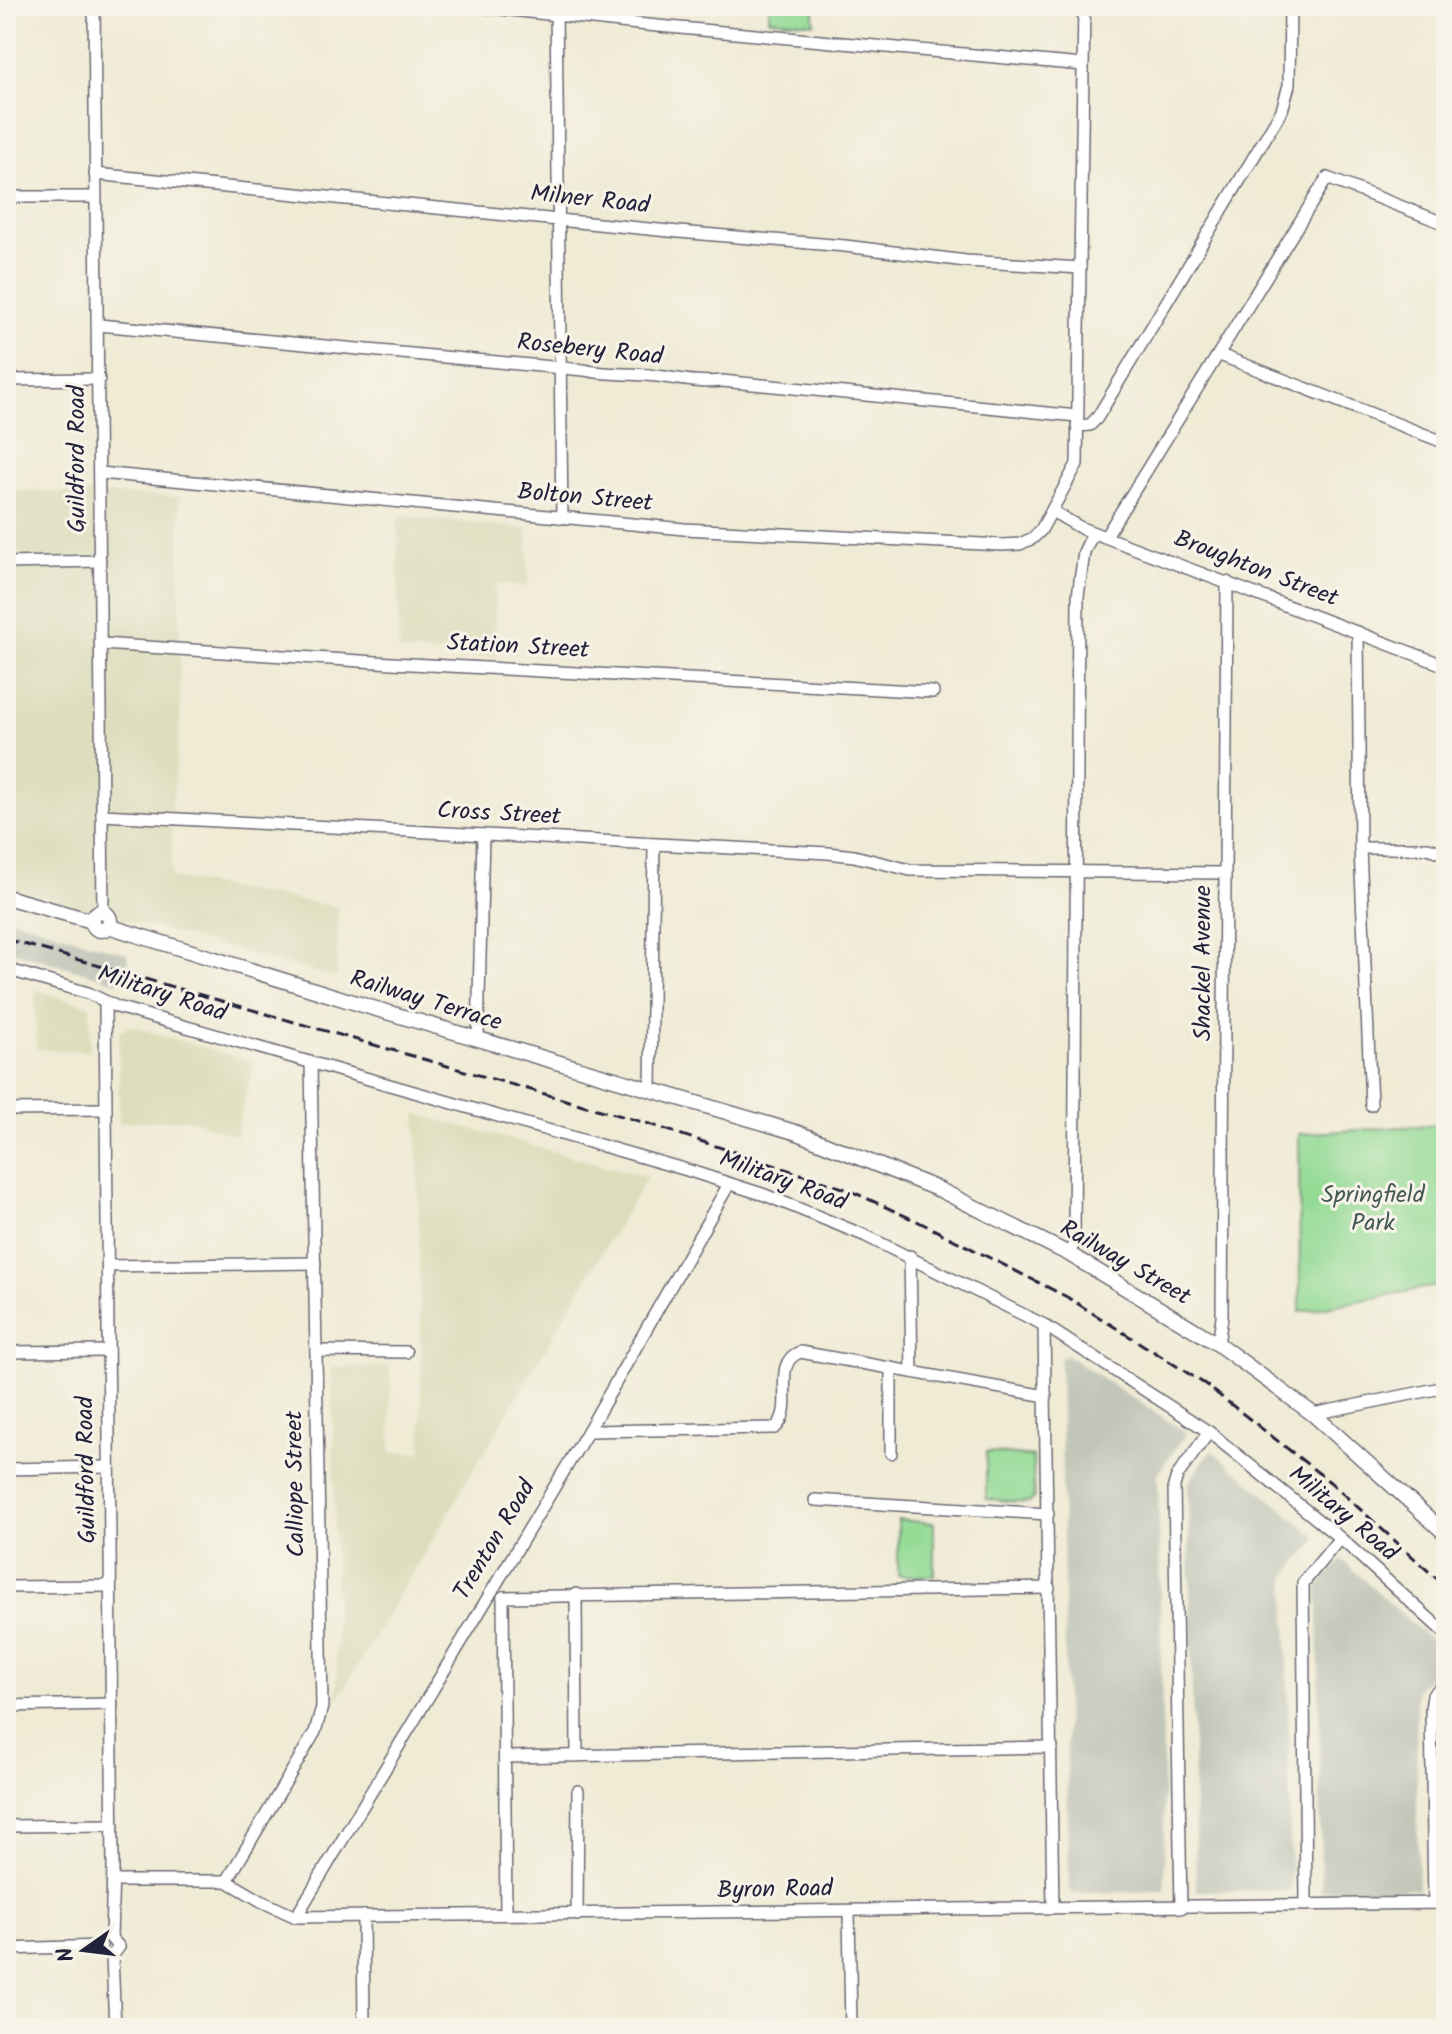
<svg xmlns="http://www.w3.org/2000/svg" width="1452" height="2034" font-family="Kalam,sans-serif">
	<style>
		.built { fill: #ddddbc }
		.industrial { fill: #c2c6b9 }
		.green { fill: #93da94; stroke: #5a7e68; stroke-width: 2 }
		.lines { fill: none; stroke-linecap: round; stroke-linejoin: round }
		.minor-casing { stroke: #6a6871; stroke-width: 14 }
		.major-casing { stroke: #6a6871; stroke-width: 17 }
		.minor { stroke: #fff; stroke-width: 11 }
		.major { stroke: #fff; stroke-width: 14 }
		.rail { stroke: #22223b; stroke-width: 3; stroke-dasharray: 12 6; stroke-linecap: butt }
		.labels { text-anchor: middle; dominant-baseline: central; stroke-width: 6; stroke-linejoin: round; paint-order: stroke }
		.street-label { font-size: 24px; fill: #22223b; stroke: #f7f3e8 }
		.park-label { font-size: 24px; fill: #445956; stroke: #f7f3e8 }
	</style>
	<rect width="100%" height="100%" fill="#f7f3e8"/>
	<filter id="ink" filterUnits="userSpaceOnUse"><feTurbulence type="fractalNoise" baseFrequency=".0125" numOctaves="2"/><feDisplacementMap in="SourceGraphic" scale="16" xChannelSelector="R" yChannelSelector="G"/><feConvolveMatrix kernelMatrix="1 2 1 2 8 2 1 2 1" color-interpolation-filters="sRGB"/></filter>
	<filter id="wash" filterUnits="userSpaceOnUse"><feTurbulence type="fractalNoise" baseFrequency=".006" numOctaves="4" result="noise"/><feDisplacementMap in="SourceGraphic" scale="32" xChannelSelector="R" yChannelSelector="G"/><feGaussianBlur stdDeviation="1.8" result="paint"/><feColorMatrix in="noise" values="0 0 0 0 0 0 0 0 0 0 0 0 0 0 0 0 0 1.4 0 .05"/><feComposite in="paint" operator="in"/></filter>
	<g filter="url(#wash)">
		<rect width="100%" height="100%" fill="#f0ebd5"/>
		<g class="built">
			<path d="M9,490l171,7v220l-8,88v73l166,29 -1,71 -331,-91v-310z"/>
			<path d="M400,516l128,13v57l-33,-2 1,73 -97,-6 -2,-132z"/>
			<path d="M35,990l55,16v45l-54,-2z"/>
			<path d="M131,1026l123,36 -18,74 -48,-17 -69,4v-88l2,-5z"/>
			<path d="M417,1114l230,63 -310,524 -5,-334 58,-1 1,87 31,-1z"/>
		</g>
		<g class="industrial">
			<path d="M6,917l121,37 1,7 -11,21 -111,-33z"/>
			<path d="M1065,1354l122,79 -29,40 7,418 -92,2 -4,-5 -9,-528z"/>
			<path d="M1211,1450l105,87 -1,5 -29,34 5,314 -95,1 -8,-408z"/>
			<path d="M1341,1559l105,95v4l-30,33 2,198 -97,2 -3,-305z"/>
		</g>
		<g class="green">
			<path d="M769,6h45v17l-45,-4z"/>
			<path d="M1446,1124v160l-146,28 -1,-178z"/>
			<path d="M986,1452l47,5 1,41 -5,5 -43,-4z"/>
			<path d="M898,1520l36,3v53h-36z"/>
		</g>
	</g>
	<g filter="url(#ink)">
		<g class="lines">
			<defs>
				<g id="minor">
					<path d="M94,6l9,906"/>
					<path d="M475,6l172,19 436,40"/>
					<path d="M556,6l6,512"/>
					<path d="M95,174l584,58 166,14 121,15 114,7"/>
					<path d="M6,197h89"/>
					<path d="M99,325l485,45c22,5 41,3 63,5 25,2 49,9 75,6l355,35"/>
					<path d="M1220,355l226,88"/>
					<path d="M6,380l93,-1"/>
					<path d="M1077,426l13,-1 7,-7 185,-308 7,-25 1,-79"/>
					<path d="M100,473l584,56 318,16 18,-1 13,-6 8,-8 36,-66 7,-458"/>
					<path d="M1052,511l29,17 365,138"/>
					<path d="M1106,536l221,-358 119,46"/>
					<path d="M6,563l94,-2"/>
					<path d="M1358,632l2,216 11,257"/>
					<path d="M101,644l291,19 541,29"/>
					<path d="M102,815l726,38 26,3 56,14 315,3"/>
					<path d="M1360,848h68l18,6"/>
					<path d="M6,969l82,24 29,14 570,163 78,25 101,41 178,89 165,107 131,106 106,96"/>
					<path d="M105,1002l8,867 -2,69"/>
					<path d="M478,1039l5,-204"/>
					<path d="M651,1088l3,-243"/>
					<path d="M6,1110l100,-1"/>
					<path d="M1069,1254l5,-11 4,-647 6,-44 9,-19"/>
					<path d="M910,1256l2,116"/>
					<path d="M108,1266l207,-3"/>
					<path d="M1044,1325l9,583"/>
					<path d="M1218,1344l4,-27 5,-735"/>
					<path d="M316,1351l90,1"/>
					<path d="M6,1352l102,-1"/>
					<path d="M891,1368v85"/>
					<path d="M1313,1414l133,-27"/>
					<path d="M588,1431l187,-3c23,-20 -6,-64 25,-76l246,44"/>
					<path d="M6,1469l102,-2"/>
					<path d="M815,1500l233,14"/>
					<path d="M6,1587l104,-1"/>
					<path d="M576,1594l1,162"/>
					<path d="M503,1597l546,-9"/>
					<path d="M503,1597l3,317"/>
					<path d="M6,1706l106,-2"/>
					<path d="M506,1757l546,-10"/>
					<path d="M6,1826l107,-1"/>
					<path d="M113,1881h114l36,21 33,15 1150,-14"/>
					<path d="M227,1881l88,-149 7,-25 -11,-645"/>
					<path d="M1434,1903l-3,-194 2,-14 13,-13"/>
					<path d="M1306,1905l-3,-322 37,-45"/>
					<path d="M1181,1908l-7,-422 3,-10 32,-44"/>
					<path d="M849,1911l2,117"/>
					<path d="M577,1915l1,-124"/>
					<path d="M363,1916l1,112"/>
					<path d="M296,1917l292,-486 141,-247"/>
					<path d="M111,1938l8,9 -7,9"/>
					<path d="M6,1949l95,-3"/>
					<path d="M112,1956l3,72"/>
				</g>
				<g id="major">
					<path d="M6,897l86,24"/>
					<circle cx="101" cy="921" r="9"/>
					<path d="M108,926l258,80 432,127 142,57 129,64 149,90 95,70 133,120"/>
				</g>
			</defs>
			<use href="#minor" class="minor-casing"/>
			<use href="#major" class="major-casing"/>
			<use href="#minor" class="minor"/>
			<use href="#major" class="major"/>
			<path class="rail" d="M6,939l643,185 197,65 75,34 146,74 138,87 125,98 116,105"/>
		</g>
	</g>
	<g class="labels">
		<g class="street-label">
			<text transform="translate(590 200) rotate(6)">Milner Road</text>
			<text transform="translate(590 350) rotate(6)">Rosebery Road</text>
			<text transform="translate(77 459) rotate(-90)">Guildford Road</text>
			<text transform="translate(585 498) rotate(5)">Bolton Street</text>
			<text transform="translate(1256 569) rotate(21)">Broughton Street</text>
			<text transform="translate(518 647) rotate(3)">Station Street</text>
			<text transform="translate(499 814) rotate(3)">Cross Street</text>
			<text transform="translate(1203 963) rotate(-90)">Shackel Avenue</text>
			<text transform="translate(162 994) rotate(18)">Military Road</text>
			<text transform="translate(426 1001) rotate(17)">Railway Terrace</text>
			<text transform="translate(783 1181) rotate(20)">Military Road</text>
			<text transform="translate(1125 1263) rotate(30)">Railway Street</text>
			<text transform="translate(87 1470) rotate(-91)">Guildford Road</text>
			<text transform="translate(296 1484) rotate(-91)">Calliope Street</text>
			<text transform="translate(1343 1514) rotate(40)">Military Road</text>
			<text transform="translate(495 1540) rotate(-59)">Trenton Road</text>
			<text transform="translate(775 1890) rotate(-1)">Byron Road</text>
		</g>
		<g class="park-label">
			<text x="1373" y="1195">Springfield<tspan x="1373" dy="28">Park</tspan></text>
		</g>
	</g>
	<rect width="1452" height="2034" fill="none" stroke="#f7f3e8" stroke-width="32"/>
	<g transform="translate(84 1950) rotate(256)" stroke="#f7f3e8" stroke-width="6" paint-order="stroke">
	<path d="M0-6L14 30L0 20L-14 30Z" fill="#22223b"/>
	<text y="-12" font-size="22" font-weight="bold" text-anchor="middle" fill="#22223b">N</text>
	</g>
</svg>
